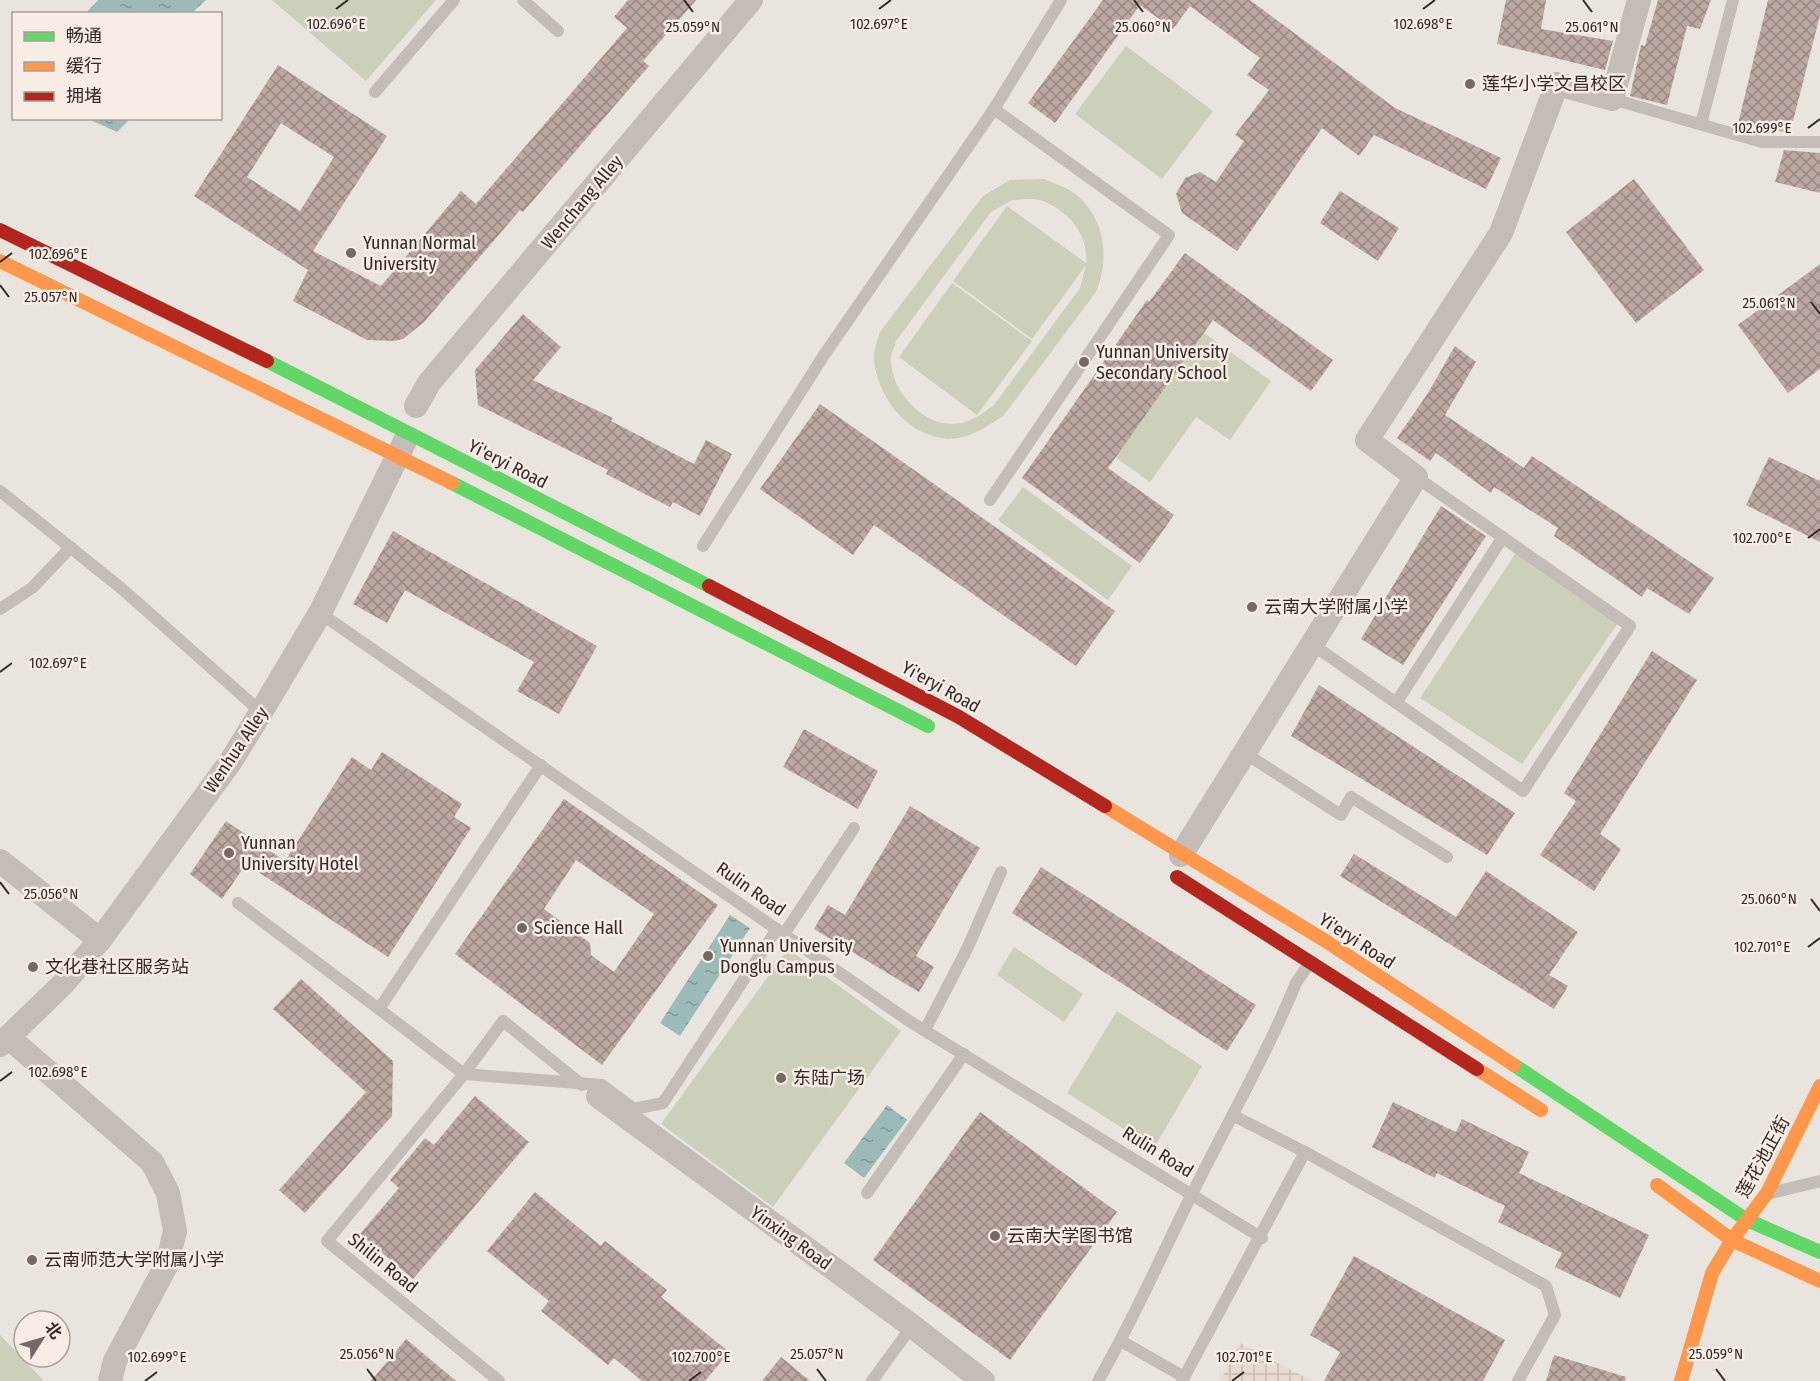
<svg xmlns="http://www.w3.org/2000/svg" width="1820" height="1381" font-family="'Fira Sans Condensed','Noto Sans SC',sans-serif">
	<style>
		.green { fill: #cccfb9; fill-rule: evenodd }
		.plaza { fill: url(#plaza-grid) }
		.water { fill: url(#water-ripples) }
		.building { fill: url(#building-cross-hatch); fill-rule: evenodd }
		.lines { fill: none; stroke-linecap: round; stroke-linejoin: round }
		.lane { stroke: #c3bcb7; stroke-width: 12 }
		.street { stroke: #c3bcb7; stroke-width: 24 }
		.fast { stroke: #63d668; stroke-width: 14 }
		.slow { stroke: #ff974d; stroke-width: 14 }
		.jam { stroke: #b3261e; stroke-width: 14 }
		.ticks { fill: none; stroke: #332926; stroke-width: 2 }
		.poi-dot { fill: #736a66; stroke: #f7ede5; stroke-width: 2 }
		.labels { text-anchor: middle; dominant-baseline: central; stroke-width: 5; stroke-linejoin: round; paint-order: stroke }
		.poi-label { font-size: 18px; fill: #332926; stroke: #f7ede5; text-anchor: start }
		.street-label { font-size: 18px; fill: #332926; stroke: #f7ede5 }
		.ticks-label { font-size: 15px; text-anchor: middle; fill: #332926; stroke: #f7ede5; stroke-width: 5; stroke-linejoin: round; paint-order: stroke }
	</style>
	<defs>
		<pattern id="plaza-grid" width="8" height="8" patternUnits="userSpaceOnUse" patternTransform="scale(1.5)"><rect width="8" height="8" fill="#e8dace"/><path d="M0 4h8M4 0v8" fill="none" stroke="#c7bbb1"/></pattern>
		<pattern id="water-ripples" width="26" height="14" patternUnits="userSpaceOnUse" patternTransform="scale(1.5)"><rect width="26" height="14" fill="#9cbbb8"/><path d="M2 4q2-2 4 0t4 0M15 11q2-2 4 0t4 0" fill="none" stroke="#809895"/></pattern>
		<pattern id="building-cross-hatch" width="8" height="8" patternUnits="userSpaceOnUse" patternTransform="scale(1.5)"><rect width="8" height="8" fill="#bca7a1"/><path d="M0 0l8 8M0 8l8-8" fill="none" stroke="#998883"/></pattern>
	</defs>
	<rect width="100%" height="100%" fill="#eae4de"/>
	<g class="green">
		<path d="M272,0h164l-70,81z"/>
		<path d="M1126,46l87,65 -51,68 -87,-65z"/>
		<path d="M1044,179c9,4 22,8 30,14 32,25 36,65 22,99l-92,123c-18,13 -40,27 -63,23 -37,-6 -64,-43 -67,-79 -1,-8 4,-19 6,-27l103,-136 27,-16zM1012,200c8,0 20,-2 28,0 27,9 49,34 46,63l-79,-57 -54,75 79,58 54,-74 -6,23 -86,117c-11,8 -20,15 -33,18 -34,8 -71,-31 -70,-64 0,-6 4,-13 5,-18l95,-129z"/>
		<path d="M952,283l80,58 -55,74 -78,-58z"/>
		<path d="M1204,333l67,48 -41,59 -34,-23 -46,65 -35,-25z"/>
		<path d="M1023,487l109,79 -24,34 -110,-80z"/>
		<path d="M1517,551l101,72 -96,141 -102,-66z"/>
		<path d="M1014,947l69,47 -19,28 -67,-47z"/>
		<path d="M788,949l113,82 -128,176 -112,-83z"/>
		<path d="M1117,1011l85,55 -48,82 -87,-55z"/>
		<path d="M0,1335l44,46h-44z"/>
	</g>
	<path class="plaza" d="M1240,1343l70,37 1,1h-91z"/>
	<g class="water">
		<path d="M98,0h108l-14,13h-106z"/>
		<path d="M88,119h42l-13,13z"/>
		<path d="M730,915l20,13 -70,108 -20,-13z"/>
		<path d="M887,1105l20,15 -43,58 -20,-15z"/>
	</g>
	<g class="building">
		<path d="M628,0h68l-53,61 6,5 -126,146 -3,-2 -96,112 -21,17 -9,2 -27,-1 -74,-39 15,-31 -114,-74 84,-131 109,71 -74,115 68,35 80,-95 15,13 151,-176 -13,-11zM281,123l53,34 -34,54 -53,-34z"/>
		<path d="M1103,0h147l145,108 106,50 -15,31 -112,-54 -15,21 -37,-28 -85,123 -55,-38 -6,-19 9,-16 15,-6 16,10 28,-41 -9,-6 34,-45 -22,-15 13,-17 -70,-52 -17,23 -33,-24 -85,118 -27,-20z"/>
		<path d="M1506,0h40l-5,29 72,12 -8,29 -108,-26z"/>
		<path d="M1658,0h53l-11,29 -13,-3 -20,79 -37,-9 11,-51 4,1z"/>
		<path d="M1768,0h52v15l-30,118 -52,-9z"/>
		<path d="M1784,150l36,3v40l-45,-11z"/>
		<path d="M1634,179l70,91 -68,53 -70,-91z"/>
		<path d="M1340,191l59,37 -21,33 -58,-38z"/>
		<path d="M1185,253l148,107 -22,31 -98,-71 -105,148 66,47 -34,48 -118,-85 125,-178 2,2z"/>
		<path d="M1820,264v105l-32,24 -50,-68z"/>
		<path d="M523,314l38,33 -28,33 80,38 -2,3 83,43 12,-24 26,14 -32,62 -27,-14 -3,5 -64,-33 2,-4 -130,-65 -3,-35z"/>
		<path d="M1455,346l21,16 -31,53 79,53 8,-12 182,122 -25,36 -42,-26 -5,9 -88,-61 4,-8 -64,-41 -3,6 -55,-40 -6,8 -33,-23 31,-45z"/>
		<path d="M820,404l295,207 -39,55 -202,-141 -21,30 -93,-66z"/>
		<path d="M1769,457l51,24v61l-74,-37z"/>
		<path d="M1441,506l45,30 -83,129 -42,-26z"/>
		<path d="M393,531l204,115 -38,68 -42,-23 17,-29 -129,-72 -18,33 -34,-19z"/>
		<path d="M1652,651l45,29 -97,154 21,15 -27,42 -54,-36 36,-54 -12,-8z"/>
		<path d="M1319,685l196,128 -28,42 -196,-119z"/>
		<path d="M804,729l74,42 -20,38 -75,-42z"/>
		<path d="M382,752l80,52 -8,13 17,11 -83,129 -142,-93 -24,35 -32,-25 36,-53 59,40 67,-104 19,13z"/>
		<path d="M564,799l154,106 -116,160 -147,-111zM576,860l78,54 -40,58 -23,-17 -1,-12 -46,-34z"/>
		<path d="M910,806l70,42 -64,108 18,11 -15,25 -105,-63 14,-24 17,10z"/>
		<path d="M1354,854l102,63 30,-46 92,61 -29,43 19,11 -14,23 -214,-133z"/>
		<path d="M1041,867l215,138 -29,46 -215,-138z"/>
		<path d="M301,979l92,82 -1,55 -87,97 -26,-23 87,-98 -93,-83z"/>
		<path d="M475,1096l54,46 -116,137 -53,-45 39,-46 -9,-8 35,-42 9,7z"/>
		<path d="M1393,1102l63,30 6,-13 67,33 -10,21 130,62 -29,63 -65,-31 7,-14 -64,-31 7,-16 -68,-33 -2,5 -63,-31z"/>
		<path d="M980,1112l137,100 -107,148 -137,-100z"/>
		<path d="M535,1192l66,54 4,-5 62,49 -6,7 68,55 -24,29h-63l-28,-23 -6,7 -67,-54 8,-10 -62,-50z"/>
		<path d="M1354,1256l151,84 -22,41h-159l16,-29 -30,-17z"/>
		<path d="M406,1339l50,42h-85z"/>
		<path d="M1554,1355l72,22 -1,4h-79z"/>
		<path d="M781,1357l29,24h-48z"/>
	</g>
	<g class="lines">
		<g class="lane">
			<path d="M523,0l35,31"/>
			<path d="M375,92l79,-92"/>
			<path d="M1612,99l150,43h58"/>
			<path d="M1701,124l32,-124"/>
			<path d="M0,491l121,97 140,124"/>
			<path d="M990,500l179,-265 -175,-126"/>
			<path d="M703,546l121,-191 170,-246 67,-109"/>
			<path d="M0,609l32,-21 39,-41"/>
			<path d="M320,613l589,408 353,217"/>
			<path d="M1313,645l210,146 107,-165 -214,-149"/>
			<path d="M1396,703l107,-166"/>
			<path d="M1246,754l95,61 10,-18 96,60"/>
			<path d="M541,765l-162,244 85,65 138,11 32,24 29,-6 114,-174"/>
			<path d="M238,903l141,106"/>
			<path d="M784,934l70,-106"/>
			<path d="M925,1030l42,-81 34,-77"/>
			<path d="M1305,1152l241,134 9,29 -37,66"/>
			<path d="M867,1193l97,-139"/>
			<path d="M1771,1193l49,-12"/>
			<path d="M1121,1341l63,36"/>
			<path d="M499,1381l-172,-140 137,-167 39,-53 79,64"/>
			<path d="M872,1381l40,-55"/>
			<path d="M1098,1381c35,-60 62,-123 93,-185 35,-71 75,-140 105,-213l13,-19"/>
			<path d="M1182,1381l123,-229 -71,-36"/>
		</g>
		<g class="street">
			<path d="M416,406l13,-23 322,-383"/>
			<path d="M1181,855l235,-378 -49,-37 134,-207 56,-149 55,15 27,-99"/>
			<path d="M0,861l100,79 131,-179 30,-49 59,-99 85,-172"/>
			<path d="M8,1037l144,125 16,31 7,38 -8,33 -52,97 -5,20"/>
			<path d="M0,1045l63,-61 37,-44"/>
			<path d="M598,1096l314,230 71,55"/>
		</g>
		<g class="fast">
			<path d="M267,361l442,225"/>
			<path d="M452,483l476,243"/>
			<path d="M1514,1065l233,155 73,32"/>
		</g>
		<g class="slow">
			<path d="M0,261l452,222"/>
			<path d="M1105,806l219,134 190,125"/>
			<path d="M1477,1069l64,41"/>
			<path d="M1657,1185l75,55 88,41"/>
			<path d="M1681,1381l31,-108 20,-33 35,-47 53,-107"/>
		</g>
		<g class="jam">
			<path d="M0,230l267,131"/>
			<path d="M709,586l250,131 146,89"/>
			<path d="M1177,877l300,192"/>
		</g>
	</g>
	<path class="ticks" d="M684,0l9,12M1134,0l9,12M1583,0l9,12M336,9l12,-9M879,9l12,-9M1423,9l12,-9M1808,128l12,-9M0,262l12,-9M0,285l9,12M1811,302l9,12M1808,538l12,-9M0,672l12,-9M0,882l9,12M1811,899l9,12M1808,947l12,-9M0,1081l12,-9M367,1369l9,12M817,1369l9,12M1716,1369l9,12M145,1381l12,-9M689,1381l12,-9M1232,1381l12,-9"/>
	<g class="poi-dot">
		<circle cx="1470" cy="84" r="6"/>
		<circle cx="351" cy="253" r="6"/>
		<circle cx="1084" cy="362" r="6"/>
		<circle cx="1252" cy="607" r="6"/>
		<circle cx="229" cy="853" r="6"/>
		<circle cx="522" cy="928" r="6"/>
		<circle cx="708" cy="956" r="6"/>
		<circle cx="33" cy="967" r="6"/>
		<circle cx="781" cy="1078" r="6"/>
		<circle cx="995" cy="1236" r="6"/>
		<circle cx="32" cy="1260" r="6"/>
	</g>
	<g class="labels">
		<g class="poi-label">
			<text x="1482" y="84">莲华小学文昌校区</text>
			<text x="363" y="243">Yunnan Normal<tspan x="363" dy="21">University</tspan></text>
			<text x="1096" y="352">Yunnan University<tspan x="1096" dy="21">Secondary School</tspan></text>
			<text x="1264" y="607">云南大学附属小学</text>
			<text x="241" y="843">Yunnan<tspan x="241" dy="21">University Hotel</tspan></text>
			<text x="534" y="928">Science Hall</text>
			<text x="720" y="946">Yunnan University<tspan x="720" dy="21">Donglu Campus</tspan></text>
			<text x="45" y="967">文化巷社区服务站</text>
			<text x="793" y="1078">东陆广场</text>
			<text x="1007" y="1236">云南大学图书馆</text>
			<text x="44" y="1260">云南师范大学附属小学</text>
		</g>
		<g class="street-label">
			<text transform="translate(582 202) rotate(-50)">Wenchang Alley</text>
			<text transform="translate(508 464) rotate(27)">Yi'eryi Road</text>
			<text transform="translate(941 687) rotate(29)">Yi'eryi Road</text>
			<text transform="translate(236 750) rotate(-56)">Wenhua Alley</text>
			<text transform="translate(751 889) rotate(35)">Rulin Road</text>
			<text transform="translate(1357 941) rotate(33)">Yi'eryi Road</text>
			<text transform="translate(1158 1152) rotate(32)">Rulin Road</text>
			<text transform="translate(1763 1157) rotate(-61)">莲花池正街</text>
			<text transform="translate(791 1238) rotate(36)">Yinxing Road</text>
			<text transform="translate(383 1263) rotate(39)">Shilin Road</text>
		</g>
	</g>
	<g class="ticks-label">
		<text x="336" y="29">102.696°E</text>
		<text x="879" y="29">102.697°E</text>
		<text x="1423" y="29">102.698°E</text>
		<text x="693" y="32">25.059°N</text>
		<text x="1143" y="32">25.060°N</text>
		<text x="1592" y="32">25.061°N</text>
		<text x="1762" y="133">102.699°E</text>
		<text x="58" y="259">102.696°E</text>
		<text x="51" y="302">25.057°N</text>
		<text x="1769" y="308">25.061°N</text>
		<text x="1762" y="543">102.700°E</text>
		<text x="58" y="668">102.697°E</text>
		<text x="51" y="899">25.056°N</text>
		<text x="1769" y="904">25.060°N</text>
		<text x="1762" y="952">102.701°E</text>
		<text x="58" y="1077">102.698°E</text>
		<text x="367" y="1359">25.056°N</text>
		<text x="817" y="1359">25.057°N</text>
		<text x="1716" y="1359">25.059°N</text>
		<text x="157" y="1362">102.699°E</text>
		<text x="701" y="1362">102.700°E</text>
		<text x="1244" y="1362">102.701°E</text>
	</g>
	<rect x="12" y="12" width="210" height="108" fill="#f7ede5" stroke="#a99f99" stroke-width="1.5"/>
	<rect x="24" y="32" width="30" height="9" fill="#63d668" stroke="#a99f99" stroke-width="1.5"/>
	<text x="66" y="42" font-size="18" fill="#332926">畅通</text>
	<rect x="24" y="62" width="30" height="9" fill="#ff974d" stroke="#a99f99" stroke-width="1.5"/>
	<text x="66" y="72" font-size="18" fill="#332926">缓行</text>
	<rect x="24" y="92" width="30" height="9" fill="#b3261e" stroke="#a99f99" stroke-width="1.5"/>
	<text x="66" y="102" font-size="18" fill="#332926">拥堵</text>
	<g transform="translate(42 1339) rotate(53)"><circle r="28" fill="#f7ede5" stroke="#a99f99" stroke-width="1.5"/>
	<path d="M0-4.5L10 22L0 15L-10 22Z" fill="#736a66"/>
	<text y="-9" font-size="16" font-weight="bold" text-anchor="middle" fill="#332926">北</text>
	</g>
</svg>
